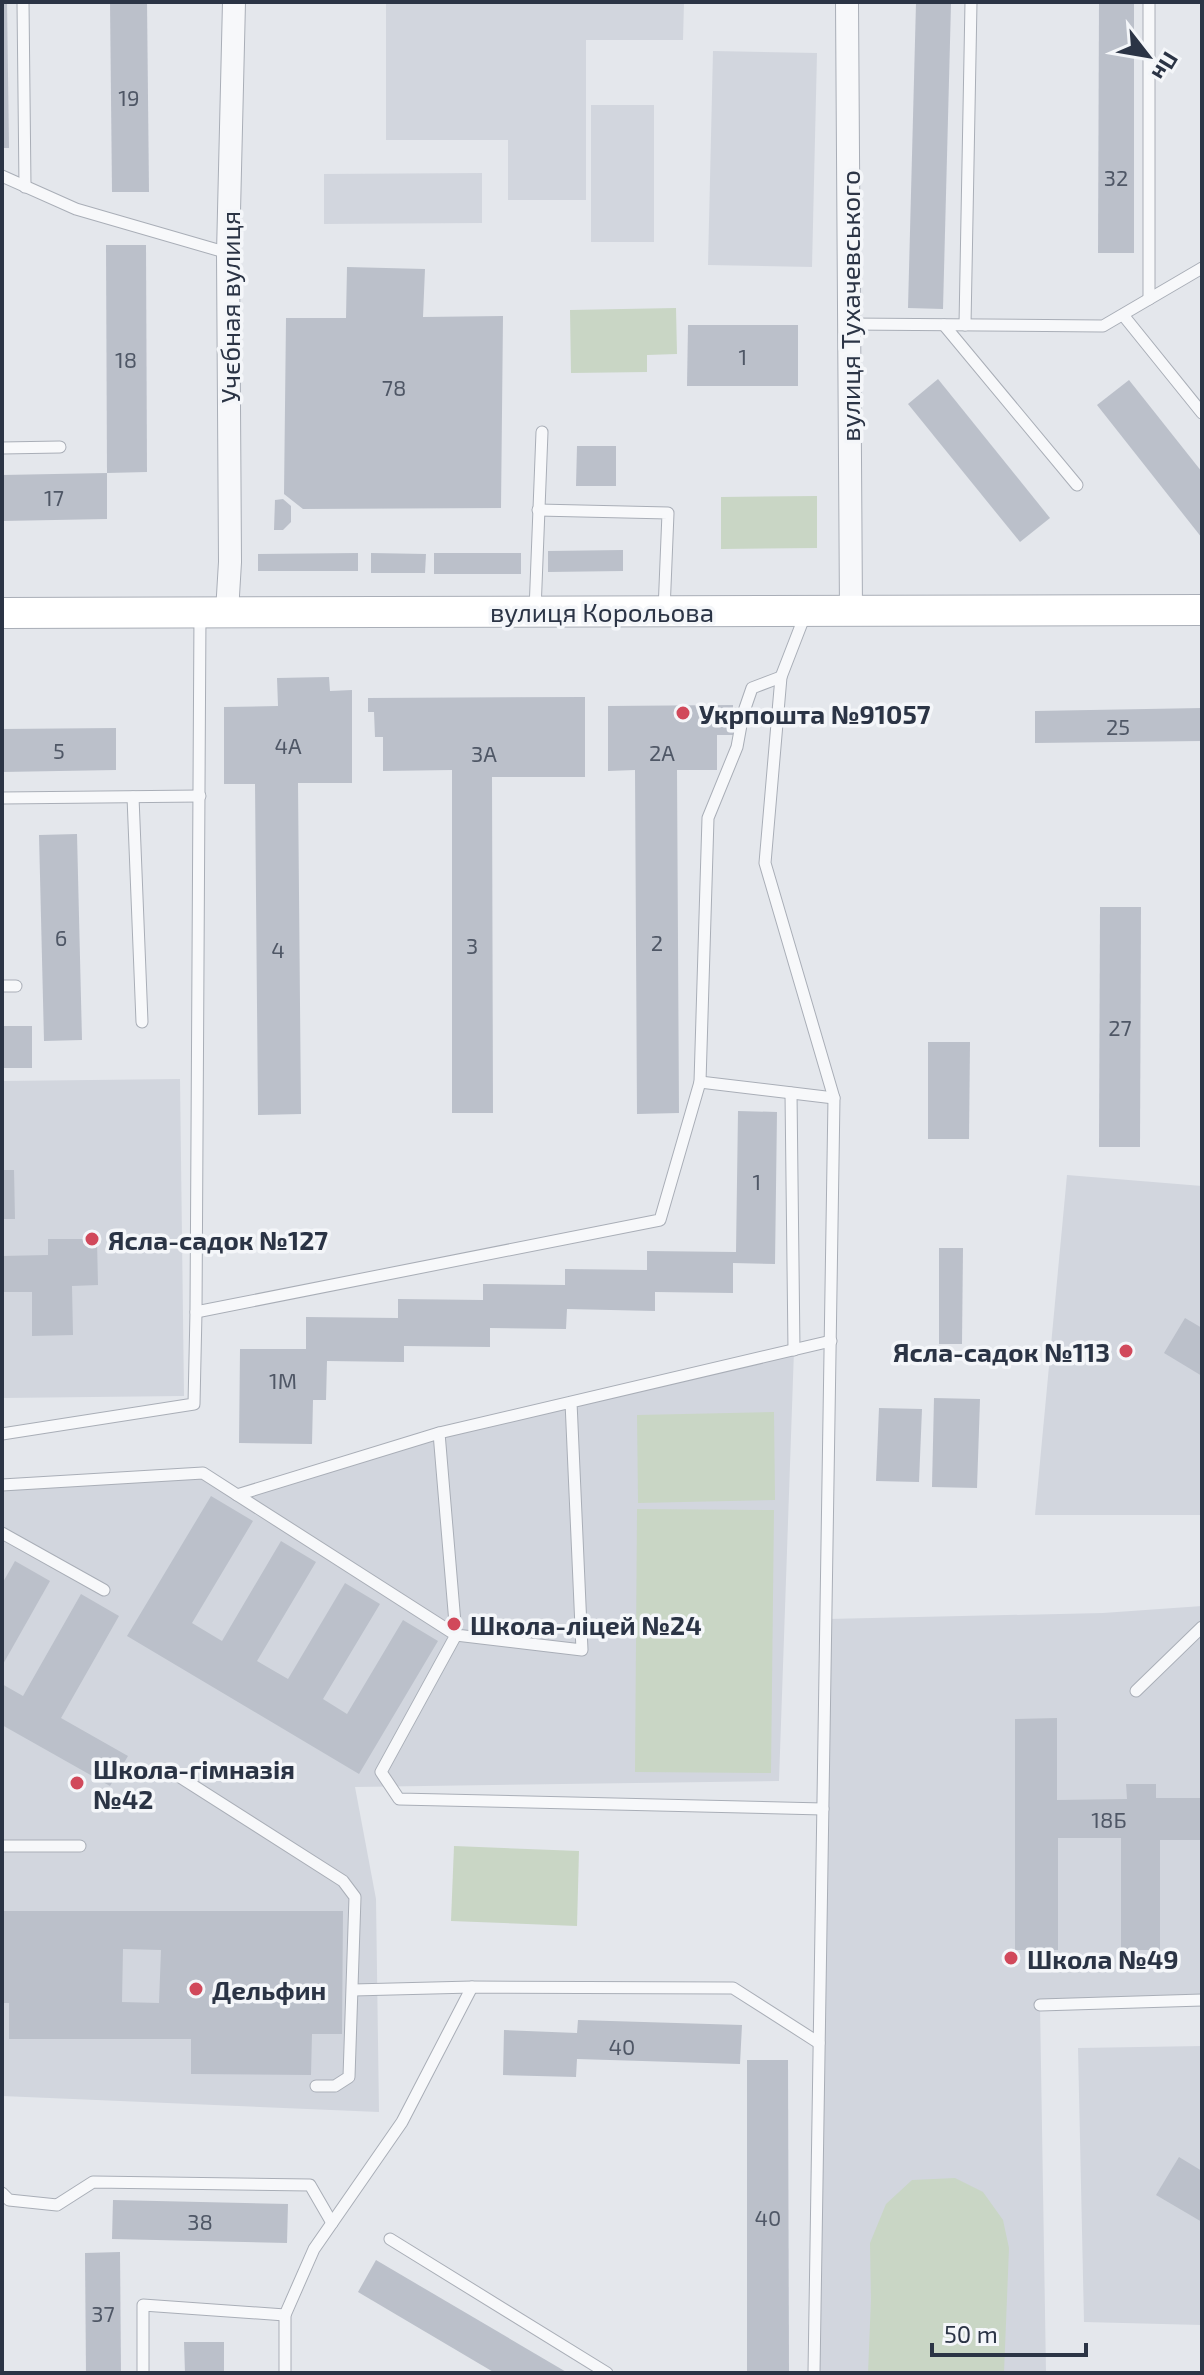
<svg xmlns="http://www.w3.org/2000/svg" width="1204" height="2375" font-family="'Exo 2',sans-serif">
	<style>
		.built { fill: #d2d6de }
		.green { fill: #c9d6c5 }
		.building { fill: #bbc0ca; fill-rule: evenodd }
		.lines { fill: none; stroke-linecap: round; stroke-linejoin: round }
		.lane-casing { stroke: #a9aeb7; stroke-width: 13 }
		.street-casing { stroke: #a9aeb7; stroke-width: 24 }
		.secondary-casing { stroke: #a9aeb7; stroke-width: 32 }
		.lane { stroke: #f7f8fa; stroke-width: 11 }
		.street { stroke: #f7f8fa; stroke-width: 22 }
		.secondary { stroke: #fff; stroke-width: 30 }
		.poi-dot { fill: #d1495b; stroke: #f4f6f9; stroke-width: 3 }
		.labels { text-anchor: middle; dominant-baseline: central; stroke-width: 7; stroke-linejoin: round; paint-order: stroke }
		.number-label { font-size: 22px; fill: #4f5766 }
		.street-label { font-size: 26px; fill: #2b3445; stroke: #f4f6f9 }
		.poi-label { font-size: 26px; font-weight: bold; fill: #2b3445; stroke: #f4f6f9; text-anchor: start }
	</style>
	<rect width="100%" height="100%" fill="#e4e7ec"/>
	<g class="built">
		<path d="M386,2h298l-1,38h-97v160h-78v-60h-122z"/>
		<path d="M713,51l104,2 -5,214 -104,-2z"/>
		<rect x="591" y="105" width="63" height="137"/>
		<path d="M482,173v50l-158,1v-50z"/>
		<path d="M180,1079l4,317 -182,2v-317z"/>
		<path d="M1067,1175l135,11v329h-167z"/>
		<path d="M794,1350l-15,431 -424,6 21,112 3,213 -377,-16v-611l201,-12 34,22 202,-62z"/>
		<path d="M1202,1606v394l-162,5 6,368h-232l13,-754 276,-6z"/>
		<path d="M1202,2046v279l-118,-3 -6,-274z"/>
	</g>
	<g class="green">
		<path d="M676,308l1,46 -30,1v17l-76,1 -1,-63z"/>
		<path d="M817,496v52l-96,1v-52z"/>
		<path d="M774,1412l1,88 -137,3 -1,-88z"/>
		<path d="M637,1509l137,1 -3,263 -136,-1z"/>
		<path d="M454,1846l125,5 -2,75 -126,-5z"/>
		<path d="M955,2178l28,14 20,28 6,28 -5,125h-136l3,-74 -1,-56 16,-39 26,-24z"/>
	</g>
	<g class="building">
		<path d="M2,2h5l2,146h-7z"/>
		<path d="M110,2h37l2,190h-37z"/>
		<path d="M1099,2h35v251h-36z"/>
		<path d="M916,3l35,1 -8,305 -35,-1z"/>
		<path d="M106,245h40l1,227 -40,1z"/>
		<path d="M347,267l78,2 -2,48 80,-1 -2,192 -198,1 -19,-15 2,-176h60z"/>
		<path d="M688,325h110v61h-111z"/>
		<path d="M938,379l112,139 -30,24 -112,-138z"/>
		<path d="M1129,380l73,92v66l-105,-133z"/>
		<path d="M577,446h39v40h-40z"/>
		<path d="M107,473v46l-105,2v-46z"/>
		<path d="M283,499l8,7v16l-8,8h-9l1,-30z"/>
		<path d="M623,550v21l-75,1v-21z"/>
		<path d="M358,553v18h-100v-17z"/>
		<path d="M371,553l55,1 -1,19h-54z"/>
		<rect x="434" y="553" width="87" height="21"/>
		<path d="M329,677l1,14 22,-1v93h-54l3,331 -43,1 -3,-331h-31v-77l54,-1 -1,-28z"/>
		<path d="M585,697v80h-93l1,336h-41v-343l-69,1v-34h-8l-1,-25h-6v-14z"/>
		<path d="M733,705v30h-16v35h-40l2,343 -42,1 -2,-344 -27,1v-65z"/>
		<path d="M1202,708v33l-167,2v-32z"/>
		<path d="M116,728v42l-114,2v-43z"/>
		<path d="M77,834l5,206 -38,1 -5,-206z"/>
		<path d="M1100,907h41l-1,240h-41z"/>
		<rect x="2" y="1026" width="30" height="42"/>
		<path d="M928,1042h42l-1,97h-41z"/>
		<path d="M738,1111l39,1 -2,152 -42,-1v30l-78,-1v19l-88,-2 -1,20 -76,-1v19l-86,-1v16l-77,-1 -1,39h-13l-1,44 -73,-1 1,-94h66v-32l92,1v-19l85,1v-16l82,1v-16l82,1v-19l89,1z"/>
		<path d="M2,1170h12l1,49h-13z"/>
		<path d="M48,1239h49l1,46 -26,1 1,49 -41,1v-44h-30v-36l46,-1z"/>
		<path d="M939,1248h24l-1,96h-23z"/>
		<path d="M1185,1318l17,10v48l-38,-23z"/>
		<path d="M934,1398l46,1 -3,89 -45,-1z"/>
		<path d="M879,1408l43,1 -3,73 -43,-1z"/>
		<path d="M211,1496l42,25 -61,102 30,18 59,-100 35,21 -59,99 31,18 57,-96 35,21 -57,95 24,15 56,-94 35,21 -79,133 -232,-138z"/>
		<path d="M15,1561l35,20 -48,85v-82z"/>
		<path d="M81,1594l38,22 -58,102 67,38 -18,30 -108,-61v-41l21,12z"/>
		<path d="M1057,1718v82l70,-1 -1,-15h30v14h46v42h-42v110h-39v-112h-63v112h-43v-231z"/>
		<path d="M2,1911h341l-1,123h-30l-1,41 -120,-1v-35h-182v-36h-7zM123,1949l38,1 -2,53 -37,-1z"/>
		<path d="M578,2020l164,5 -2,39 -163,-5 -1,18 -73,-2 1,-45 73,3z"/>
		<path d="M747,2060h41l1,313h-42z"/>
		<path d="M1179,2157l23,14v51l-46,-27z"/>
		<path d="M113,2200l175,4 -1,39 -175,-4z"/>
		<path d="M120,2252l1,121h-35l-1,-120z"/>
		<path d="M376,2260l192,113h-73l-137,-81z"/>
		<path d="M184,2342h40v31h-39z"/>
	</g>
	<g class="lines">
		<defs>
			<g id="lane">
				<path d="M23,2l2,185"/>
				<path d="M1149,2v297"/>
				<path d="M2,176l74,33 152,44"/>
				<path d="M1123,315l79,98"/>
				<path d="M848,324l255,2 99,-58"/>
				<path d="M944,325l133,160"/>
				<path d="M965,325l6,-323"/>
				<path d="M2,448l58,-1"/>
				<path d="M538,510l130,3 -4,98"/>
				<path d="M535,611l7,-179"/>
				<path d="M200,613l-4,699 464,-92 40,-138 8,-264 29,-71 6,-33 9,-26 29,-11"/>
				<path d="M805,615l-24,62 -16,186 69,235 -20,1275"/>
				<path d="M133,797l9,225"/>
				<path d="M2,798l198,-2"/>
				<path d="M2,986h14"/>
				<path d="M700,1082l134,16"/>
				<path d="M791,1093l3,257"/>
				<path d="M571,1402l11,248 -126,-15 -17,-202 392,-92"/>
				<path d="M2,1434l192,-30 2,-92"/>
				<path d="M2,1485l201,-12 253,162 -75,137 18,27 424,10"/>
				<path d="M237,1495l202,-62"/>
				<path d="M2,1533l102,57"/>
				<path d="M1136,1691l66,-64"/>
				<path d="M172,1772l171,109 12,16 -6,180 -14,9h-19"/>
				<path d="M2,1846h78"/>
				<path d="M353,1990l119,-3 261,1 86,55"/>
				<path d="M1040,2005l162,-5"/>
				<path d="M2,2193l7,7 48,5 36,-23 217,3 22,38"/>
				<path d="M390,2239l217,134"/>
				<path d="M143,2373v-68l142,10"/>
				<path d="M285,2373v-58l29,-66 88,-127 70,-135"/>
			</g>
			<g id="street">
				<path d="M847,2l4,609"/>
				<path d="M227,612l3,-50 -2,-309 6,-251"/>
			</g>
			<path id="secondary" d="M2,613l1200,-3"/>
		</defs>
		<use href="#lane" class="lane-casing"/>
		<use href="#street" class="street-casing"/>
		<use href="#secondary" class="secondary-casing"/>
		<use href="#lane" class="lane"/>
		<use href="#street" class="street"/>
		<use href="#secondary" class="secondary"/>
	</g>
	<g class="poi-dot">
		<circle cx="683" cy="713" r="8"/>
		<circle cx="92" cy="1239" r="8"/>
		<circle cx="1126" cy="1351" r="8"/>
		<circle cx="454" cy="1624" r="8"/>
		<circle cx="77" cy="1783" r="8"/>
		<circle cx="1011" cy="1958" r="8"/>
		<circle cx="196" cy="1989" r="8"/>
	</g>
	<g class="labels">
		<g class="number-label">
			<text x="129" y="97">19</text>
			<text x="1116" y="177">32</text>
			<text x="743" y="356">1</text>
			<text x="126" y="359">18</text>
			<text x="394" y="387">78</text>
			<text x="54" y="497">17</text>
			<text x="1118" y="726">25</text>
			<text x="288" y="745">4А</text>
			<text x="59" y="750">5</text>
			<text x="662" y="752">2А</text>
			<text x="484" y="753">3А</text>
			<text x="61" y="937">6</text>
			<text x="657" y="942">2</text>
			<text x="472" y="945">3</text>
			<text x="278" y="949">4</text>
			<text x="1120" y="1027">27</text>
			<text x="757" y="1181">1</text>
			<text x="283" y="1380">1М</text>
			<text x="1109" y="1819">18Б</text>
			<text x="622" y="2046">40</text>
			<text x="768" y="2217">40</text>
			<text x="200" y="2221">38</text>
			<text x="103" y="2313">37</text>
		</g>
		<g class="street-label">
			<text transform="translate(849 306) rotate(-90)">вулиця Тухачевського</text>
			<text transform="translate(229 307) rotate(-90)">Учєбная вулиця</text>
			<text x="602" y="611">вулиця Корольова</text>
		</g>
		<g class="poi-label">
			<text x="699" y="713">Укрпошта №91057</text>
			<text x="108" y="1239">Ясла-садок №127</text>
			<text x="1110" y="1351" text-anchor="end">Ясла-садок №113</text>
			<text x="470" y="1624">Школа-ліцей №24</text>
			<text x="93" y="1768">Школа-гімназія<tspan x="93" dy="30">№42</tspan></text>
			<text x="1027" y="1958">Школа №49</text>
			<text x="212" y="1989">Дельфин</text>
		</g>
	</g>
	<rect width="1204" height="2375" fill="none" stroke="#2b3445" stroke-width="8"/>
	<g transform="translate(1148 56) rotate(121)" stroke="#f4f6f9" stroke-width="6" paint-order="stroke">
	<path d="M0-6L14 30L0 20L-14 30Z" fill="#2b3445"/>
	<text y="-12" font-size="22" font-weight="bold" text-anchor="middle" fill="#2b3445">Пн</text>
	</g>
	<path d="M932 2343v12h154v-12" fill="none" stroke="#2b3445" stroke-width="4"/>
	<text x="944" y="2343" font-size="24" fill="#2b3445" stroke="#f4f6f9" stroke-width="6" paint-order="stroke">50 m</text>
</svg>
